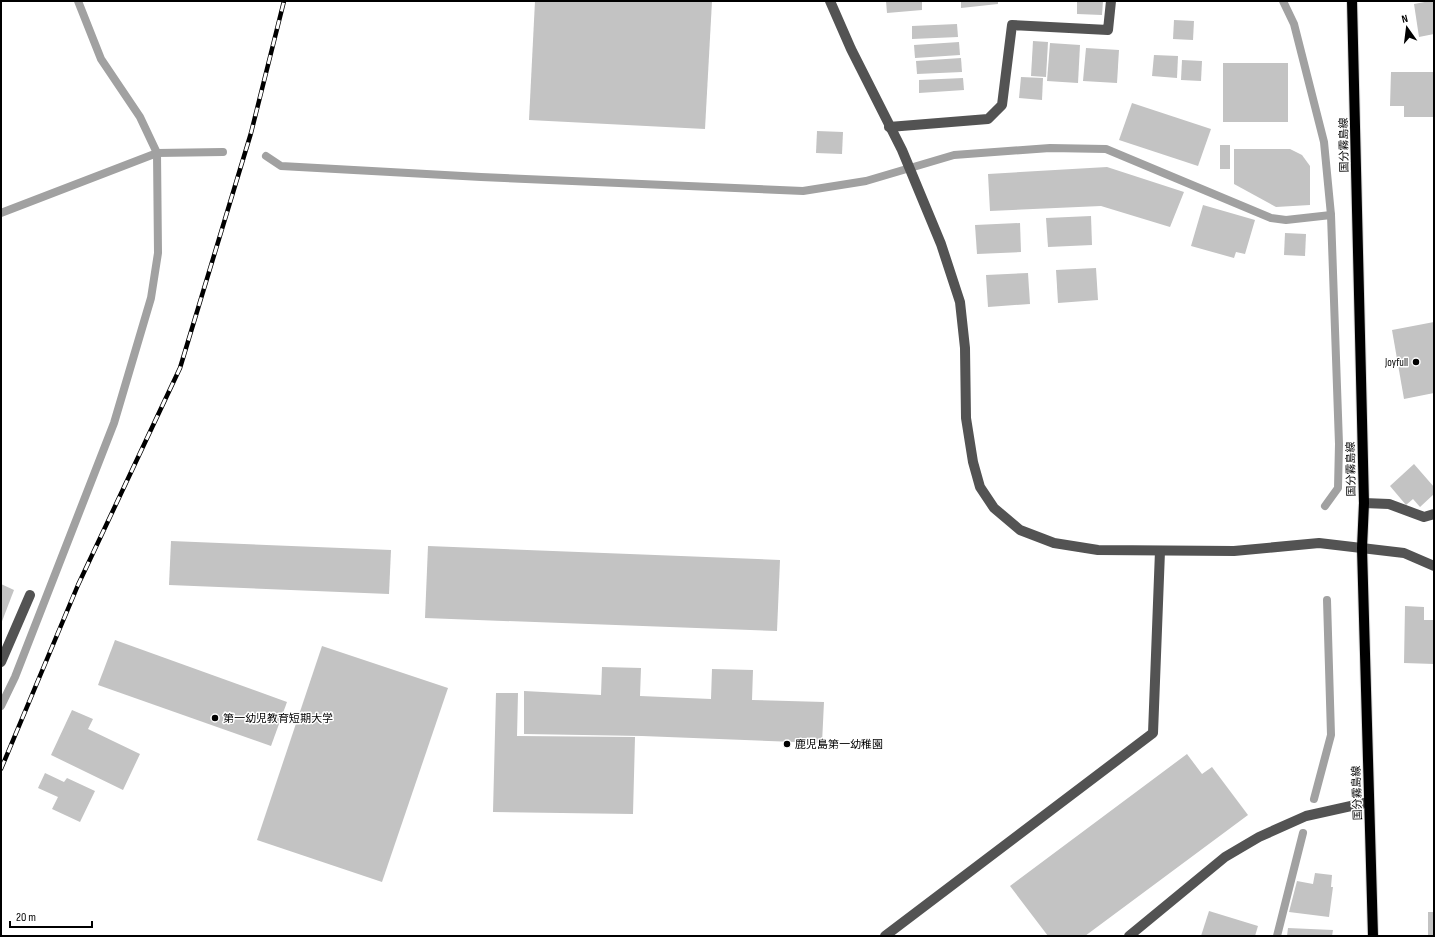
<svg xmlns="http://www.w3.org/2000/svg" width="1435" height="937" font-family="'Sofia Sans Condensed','Noto Sans JP',sans-serif">
	<style>
		.lines { fill: none; stroke-linecap: round; stroke-linejoin: round }
		.stream { stroke: #a1a1a1; stroke-width: 8 }
		.building { fill: #c3c3c3 }
		.major-casing { stroke: #dbdbdb; stroke-width: 12 }
		.minor { stroke: #535353; stroke-width: 10 }
		.major { stroke: #000; stroke-width: 10 }
		.rail-casing { stroke: #000; stroke-width: 4.5 }
		.rail { stroke: #fff; stroke-width: 3; stroke-dasharray: 9; stroke-linecap: butt }
		.poi-dot { fill: #000; stroke: #fff; stroke-width: 1.5 }
		.labels { text-anchor: middle; dominant-baseline: central; stroke-width: 3; stroke-linejoin: round; paint-order: stroke }
		.street-label { font-size: 11px; fill: #000; stroke: #fff }
		.poi-label { font-size: 11px; fill: #000; stroke: #fff; text-anchor: start }
	</style>
	<rect width="100%" height="100%" fill="#fff"/>
	<g class="lines">
		<g class="stream">
			<path d="M1283,1l11,23 30,118 7,73 8,229 -1,44 -13,18"/>
			<path d="M266,156l15,10 200,11 322,14 63,-10 88,-26 96,-7 56,1 165,69 15,2 45,-5"/>
			<path d="M1,213l156,-60 66,-1"/>
			<path d="M1,706l14,-29 99,-254 37,-125 7,-45 -1,-100 -17,-36 -39,-58 -23,-58"/>
			<path d="M1314,799l17,-64 -4,-135"/>
			<path d="M1277,936l26,-103"/>
		</g>
	</g>
	<g class="building">
		<path d="M535,1h177l-7,128 -176,-9z"/>
		<path d="M886,1h36v9l-35,3z"/>
		<path d="M961,1h37v3l-37,4z"/>
		<path d="M1077,1h26l-1,14 -25,-1z"/>
		<path d="M1430,1h4v33l-15,3 -5,-33z"/>
		<path d="M1174,20l20,1 -1,19 -20,-1z"/>
		<path d="M957,24l1,13 -46,2v-13z"/>
		<path d="M1033,41l15,1 -2,35 -15,-1z"/>
		<path d="M959,42l1,13 -45,3 -1,-13z"/>
		<path d="M1050,43l30,2 -2,38 -31,-2z"/>
		<path d="M1086,48l33,2 -2,33 -34,-2z"/>
		<path d="M1154,55l24,1 -1,22 -25,-2z"/>
		<path d="M961,58l1,14 -45,2 -1,-13z"/>
		<path d="M1182,60l20,1 -1,20 -20,-1z"/>
		<rect x="1223" y="63" width="65" height="59"/>
		<path d="M1391,72h43v45h-30v-11h-14z"/>
		<path d="M1021,77l22,1 -1,22 -23,-2z"/>
		<path d="M963,78l1,12 -45,3v-13z"/>
		<path d="M1132,103l79,26 -13,37 -79,-26z"/>
		<path d="M817,131l26,1 -1,22 -26,-1z"/>
		<rect x="1220" y="145" width="10" height="24"/>
		<path d="M1234,149h56l12,6 8,11v39l-34,2 -42,-23z"/>
		<path d="M1107,167l77,25 -14,35 -69,-21 -111,5 -2,-37z"/>
		<path d="M1203,205l52,15 -10,34 -9,-2 -2,6 -43,-12z"/>
		<path d="M1091,216l1,29 -44,2 -2,-29z"/>
		<path d="M1020,223l1,29 -44,2 -2,-29z"/>
		<path d="M1285,233l21,1 -1,22 -21,-1z"/>
		<path d="M1096,268l2,32 -40,3 -2,-33z"/>
		<path d="M1028,273l2,31 -42,3 -2,-32z"/>
		<path d="M1434,322v71l-30,6 -12,-69z"/>
		<path d="M1414,464l20,23v7l-14,13 -7,-8 -7,6 -16,-19z"/>
		<path d="M171,541l220,9 -2,44 -220,-9z"/>
		<path d="M428,546l352,14 -3,71 -352,-13z"/>
		<path d="M1,584l13,6 -13,34z"/>
		<path d="M1405,606l19,1v13h10v44l-30,-1z"/>
		<path d="M115,640l172,62 -16,44 -173,-61z"/>
		<path d="M322,646l126,42 -66,194 -125,-42z"/>
		<path d="M602,667l39,1 -1,28 71,3 1,-30 41,1 -1,30 72,2 -2,41 -180,-7 -118,-2v-43l77,4z"/>
		<path d="M496,693h22l-1,43 118,1 -2,77 -140,-2z"/>
		<path d="M72,710l21,9 -5,10 52,25 -17,36 -72,-35z"/>
		<path d="M1187,754l15,20 10,-7 36,48 -163,121h-37l-38,-50z"/>
		<path d="M45,773l19,9 3,-4 28,13 -15,31 -28,-13 6,-12 -20,-9z"/>
		<path d="M1315,873l17,2 -1,12h2l-4,30 -40,-5 8,-31 16,3z"/>
		<path d="M1209,911l49,15 -3,10h-54z"/>
		<rect x="1428" y="912" width="6" height="24"/>
		<path d="M1288,928l45,2 -1,6h-45z"/>
	</g>
	<g class="lines">
		<defs>
			<path id="major" d="M1352,1l12,502 -2,45 11,388"/>
		</defs>
		<use href="#major" class="major-casing"/>
		<g class="minor">
			<path d="M830,1l21,48 51,101 39,94 19,58 5,46 1,70 7,44 7,25 14,21 26,22 34,13 44,7 136,1 85,-8 85,10 30,13"/>
			<path d="M889,127l99,-8 14,-14 10,-80 96,5 3,-29"/>
			<path d="M1364,503l25,1 35,13 10,-3"/>
			<path d="M1,662l29,-67"/>
			<path d="M885,936l268,-203 7,-182"/>
			<path d="M1129,936l96,-79 34,-20 47,-21 63,-14"/>
		</g>
		<use href="#major" class="major"/>
		<defs>
			<path id="rail" d="M1,769l77,-184 102,-217 71,-235 33,-132"/>
		</defs>
		<use href="#rail" class="rail-casing"/>
		<use href="#rail" class="rail"/>
	</g>
	<g class="poi-dot">
		<circle cx="1416" cy="362" r="4"/>
		<circle cx="215" cy="718" r="4"/>
		<circle cx="787" cy="744" r="4"/>
	</g>
	<g class="labels">
		<g class="street-label">
			<text transform="translate(1344 145) rotate(-91)">国分霧島線</text>
			<text transform="translate(1351 469) rotate(-91)">国分霧島線</text>
			<text transform="translate(1357 793) rotate(-92)">国分霧島線</text>
		</g>
		<g class="poi-label">
			<text x="1408" y="362" text-anchor="end">Joyfull</text>
			<text x="223" y="718">第一幼児教育短期大学</text>
			<text x="795" y="744">鹿児島第一幼稚園</text>
		</g>
	</g>
	<rect width="1435" height="937" fill="none" stroke="#000000" stroke-width="4"/>
	<g transform="translate(1407 28) rotate(346)" stroke="#ffffff" stroke-width="3" paint-order="stroke">
	<path d="M0-3L7 15L0 10L-7 15Z" fill="#000000"/>
	<text y="-6" font-size="11" font-weight="bold" text-anchor="middle" fill="#000000">N</text>
	</g>
	<path d="M10 921v6h82v-6" fill="none" stroke="#000000" stroke-width="2"/>
	<text x="16" y="921" font-size="12" fill="#000000" stroke="#ffffff" stroke-width="3" paint-order="stroke">20 m</text>
</svg>
